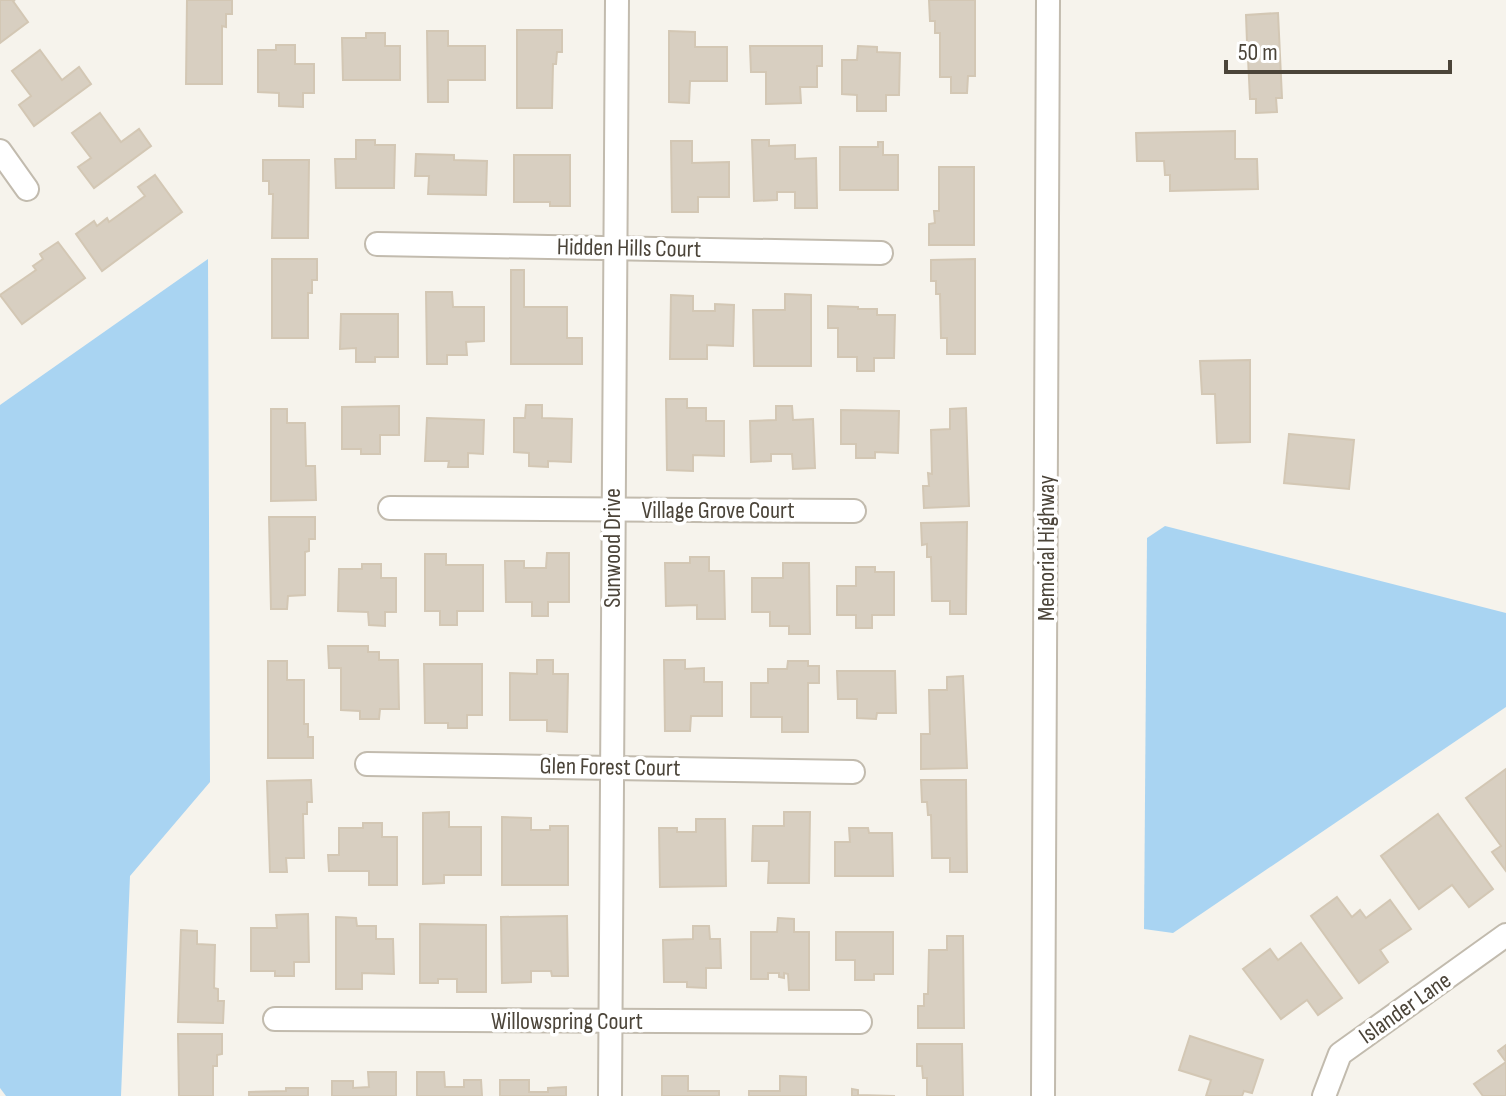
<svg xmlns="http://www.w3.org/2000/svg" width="1506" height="1096" font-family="'Sofia Sans Condensed',sans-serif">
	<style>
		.water { fill: #a9d4f2 }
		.building { fill: #d8cfc1; stroke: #d3c7b4; stroke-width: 2 }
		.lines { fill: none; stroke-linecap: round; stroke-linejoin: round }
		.street-casing { stroke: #c2bbae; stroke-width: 26 }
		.street { stroke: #fff; stroke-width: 22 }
		.labels { text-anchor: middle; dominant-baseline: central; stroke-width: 7; stroke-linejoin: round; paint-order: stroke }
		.street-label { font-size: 24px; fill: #4b4439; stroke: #fff }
	</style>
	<rect width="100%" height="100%" fill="#f6f3ec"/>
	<g class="water">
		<path d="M208,259l2,523 -80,94 -9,220h-115l-6,-8v-683z"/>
		<path d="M1165,526l341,87v94l-333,226 -29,-4 3,-391z"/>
	</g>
	<g class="building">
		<path d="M0,0h15l-2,1 15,21 -28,21z"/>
		<path d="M187,0h45v14h-6v13l-4,-1v58h-36z"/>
		<path d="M929,0h46v76h-7l-1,17h-16v-16h-11v-44h-5v-12h-5z"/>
		<path d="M1278,13l4,85h-6l1,14 -21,1v-14h-6l-2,-41 -8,1 -1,-17h8l-1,-27z"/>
		<path d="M517,30h45v22h-5l-1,12h-3l-1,44h-35z"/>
		<path d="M427,31h21v15h37v34h-37v22h-20z"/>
		<path d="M669,31l26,1v15h32v34h-37l-1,22 -20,-1z"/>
		<path d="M366,33h19v13h15v34h-57l-1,-42h24z"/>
		<path d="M276,45h19v19h19v29h-11v14l-24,-1v-13l-21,-1v-42h18z"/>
		<path d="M750,46h72v20h-5v21h-17l1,16 -35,1v-32h-15z"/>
		<path d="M858,46l19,1v5l23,1 -1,42h-13v16h-29v-16l-15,-1v-34h15z"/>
		<path d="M40,50l22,30 17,-13 12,17 -57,42 -15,-21 12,-9 -19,-25z"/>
		<path d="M100,113l21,29 18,-13 12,17 -57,42 -16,-21 13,-9 -19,-25z"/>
		<path d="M1235,131v28h22l1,30 -88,2v-16h-5l-1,-14h-27l-1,-28z"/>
		<path d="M356,140h19v5h20l-1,43h-58l-1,-29h21z"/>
		<path d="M752,140h17v6l26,-1v14l21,-1 1,50h-22v-16h-18v8l-23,1z"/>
		<path d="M671,141h21v22l37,-1v35h-31v15h-26z"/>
		<path d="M878,142h5v13h15v35h-58v-43h38z"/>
		<path d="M416,154l38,1v5l33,1 -1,34 -58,-1 1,-18h-14z"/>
		<path d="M514,155h56v51h-20v-4h-36z"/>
		<path d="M263,160h46l-1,78h-36l1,-44h-4v-13h-6z"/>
		<path d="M939,167h35v78h-45v-21l6,-1 -1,-12h5z"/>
		<path d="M155,175l27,37 -80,59 -26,-37 18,-13 3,5 10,-8 2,4 36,-26 -7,-9z"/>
		<path d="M58,242l27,36 -63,46 -22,-29 36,-25 -3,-4 10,-7 -3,-5z"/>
		<path d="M272,259h45v21h-5v13h-4v45h-36z"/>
		<path d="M975,259v95h-28v-16h-6l-1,-44h-4v-13h-5v-21z"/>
		<path d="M511,270h13v37h43v31h15v26h-71z"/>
		<path d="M426,292h26l1,15h31v34l-18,1 1,13h-20v9h-20z"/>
		<path d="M785,294l26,1v71h-57l-1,-56h32z"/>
		<path d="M671,295l22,1v15h22v-7l19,1 -1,41 -26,-1v14h-37z"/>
		<path d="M828,306l30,1v2h19v6h18l-1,43h-20v13h-17v-14h-19v-29h-10z"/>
		<path d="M341,314h57v43h-23v5h-19v-14l-16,1z"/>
		<path d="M1250,360v82l-33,1 -2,-49h-13l-2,-33z"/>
		<path d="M666,399h21v9h19v13h18v35l-31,-1v16l-26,-1z"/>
		<path d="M526,405h16v13l30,1 -1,43 -23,-1v6l-19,-1v-13l-15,-1v-34h11z"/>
		<path d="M399,406v29h-19v19h-19v-5h-19v-42z"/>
		<path d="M776,406h16l1,14 20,-1 2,49 -22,1 -1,-15h-21v7l-20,1 -1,-41 26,-1z"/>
		<path d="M966,408l3,98 -45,2 -1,-22h6l-1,-13 4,1 -1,-44 19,-1v-20z"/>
		<path d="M271,409h16v14h18l1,43h9l1,34 -45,1z"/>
		<path d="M841,410l58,1 -1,42 -23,-1v6h-19v-14h-15z"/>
		<path d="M427,418l57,2 -1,34 -15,-1v14h-20l1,-6h-24z"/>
		<path d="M1289,434l65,6 -5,49 -65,-6z"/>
		<path d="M269,517h46v22h-6v12l-4,1v43l-17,1 -1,13h-16z"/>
		<path d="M967,522l-1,92h-16v-13h-18l-1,-44h-4v-13l-5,1 -1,-22z"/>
		<path d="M547,553h22v49h-21v14h-16v-14h-26l-1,-41h19v7h22z"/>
		<path d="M425,554h21v11h37v46h-26v14h-17v-14h-15z"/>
		<path d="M690,557h19v14h15l1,48h-28v-14l-31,1 -1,-43h25z"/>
		<path d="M783,563h26l1,71h-21v-8h-19v-14h-18v-34h31z"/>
		<path d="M362,564h19v14h15v34h-11v14l-16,-1 -1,-13 -30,-1 1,-42h23z"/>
		<path d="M856,567h19v5h19v43h-22v13h-16v-13h-19v-29h19z"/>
		<path d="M328,646h40v6h11v8h19l1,49h-19l-1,10h-19v-8l-19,-1v-42h-12z"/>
		<path d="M537,660h16v14h15l-1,58 -20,-1v-11h-37v-47l27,1z"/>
		<path d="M664,660h21v9l19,-1v14h18v34h-31l-1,15h-25z"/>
		<path d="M268,661h19v19h17v44h4v13h5v21h-45z"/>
		<path d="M788,661h20v5h11v17h-11v49h-26v-15h-31v-34h17v-14h19z"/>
		<path d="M424,664h58v51h-15v13h-19v-5h-23z"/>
		<path d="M837,671h58l1,42h-19l-1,6 -19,-1v-19h-19z"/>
		<path d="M963,676l4,92 -46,1v-35h9l-1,-44h18v-13z"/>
		<path d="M1506,769v102l-14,-19 9,-6 -35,-48z"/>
		<path d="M311,780l1,22h-5v12h-4l1,44h-18l1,14h-17l-3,-91z"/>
		<path d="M921,780h45l1,92h-17v-14h-18l-1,-43h-3l-1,-13h-5z"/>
		<path d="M449,812v15h32v48h-37v8l-21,1v-71z"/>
		<path d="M784,812h26l-1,71h-41l1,-22h-17l1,-35h31z"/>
		<path d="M1438,814l55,75 -24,18 -17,-22 -33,24 -38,-53z"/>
		<path d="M502,817l29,1v12h19v-4h18v59h-66z"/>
		<path d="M696,819h29l1,67 -66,1 -1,-59h18v4h19z"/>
		<path d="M363,823h19v14h15v48h-28v-14h-40l-1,-16h11v-27h24z"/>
		<path d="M849,828h19l1,5h23l1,43h-58v-34h15z"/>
		<path d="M1337,897l15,20 8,-7 6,8 24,-18 21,29 -31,21 8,12 -29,21 -48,-67z"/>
		<path d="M308,914l1,48h-15v14h-19v-5h-24v-43h26l-1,-13z"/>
		<path d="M567,916l1,60h-16l-1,-5h-20v11l-29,1 -1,-66z"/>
		<path d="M336,917l20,1 1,8h19v13h17l1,35 -32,-1v16h-26z"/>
		<path d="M778,918l16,1v13h15v58h-20l-1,-16 -4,-1v5l-5,-1v-4h-11v6h-17v-47h26z"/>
		<path d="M420,924l66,1v67h-29v-13h-19v4h-18z"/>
		<path d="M693,926h16l1,13h10l1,29h-15v20l-19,-1v-5h-23l-1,-42 30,-1z"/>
		<path d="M181,930l16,1v13l18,1 -1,43 4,1v12h6l-1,22 -45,-1z"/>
		<path d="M836,932h57v42h-19v6h-19v-20h-19z"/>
		<path d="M947,936h16l1,92h-46v-22h6v-12h4l1,-44h18z"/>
		<path d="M1301,943l41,55 -24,17 -11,-15 -26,19 -38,-50 27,-20 8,11z"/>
		<path d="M178,1034h44v20l-5,1v11h-4v30h-34z"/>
		<path d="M1190,1036l73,24 -11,33 -8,-2 -2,5h-36l5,-16 -32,-10z"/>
		<path d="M917,1044h45l1,52h-36v-18h-4l-1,-12h-5z"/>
		<path d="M1506,1045v51h-23l-9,-12 32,-22 -8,-11z"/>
		<path d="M368,1072h28v24h-64v-15h21v7l16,-1z"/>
		<path d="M417,1072h27l1,15h19v-7h17l1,16h-65z"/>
		<path d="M662,1076h26v15h31v5h-57z"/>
		<path d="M780,1076l26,1v19h-57v-5h31z"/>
		<path d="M500,1080h29v12h19v-4l18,-1v9h-66z"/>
		<path d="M286,1088h22v8h-59v-4l37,-1z"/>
		<path d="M852,1089l6,1v5l37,1h-43z"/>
	</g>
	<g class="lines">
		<defs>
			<g id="street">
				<path d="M0,151l27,38"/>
				<path d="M377,244l504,9"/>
				<path d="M390,508l464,3"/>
				<path d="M367,764l486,8"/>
				<path d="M275,1019l585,3"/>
				<path d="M610,1096l7,-1096"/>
				<path d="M1043,1096l5,-1096"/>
				<path d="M1324,1096l16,-42 166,-119"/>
			</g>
		</defs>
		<use href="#street" class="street-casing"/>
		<use href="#street" class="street"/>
	</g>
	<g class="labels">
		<g class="street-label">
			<text transform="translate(629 248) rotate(1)">Hidden Hills Court</text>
			<text x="718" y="510">Village Grove Court</text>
			<text transform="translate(612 548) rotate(-90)">Sunwood Drive</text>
			<text transform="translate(1046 548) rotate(-90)">Memorial Highway</text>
			<text transform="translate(610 767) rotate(1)">Glen Forest Court</text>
			<text transform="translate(1405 1008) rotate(-35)">Islander Lane</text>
			<text x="567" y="1021">Willowspring Court</text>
		</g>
	</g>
	<path d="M1226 60v12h224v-12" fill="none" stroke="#4b4439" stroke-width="4"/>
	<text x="1238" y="60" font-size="24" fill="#4b4439" stroke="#ffffff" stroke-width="6" paint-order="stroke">50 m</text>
</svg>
